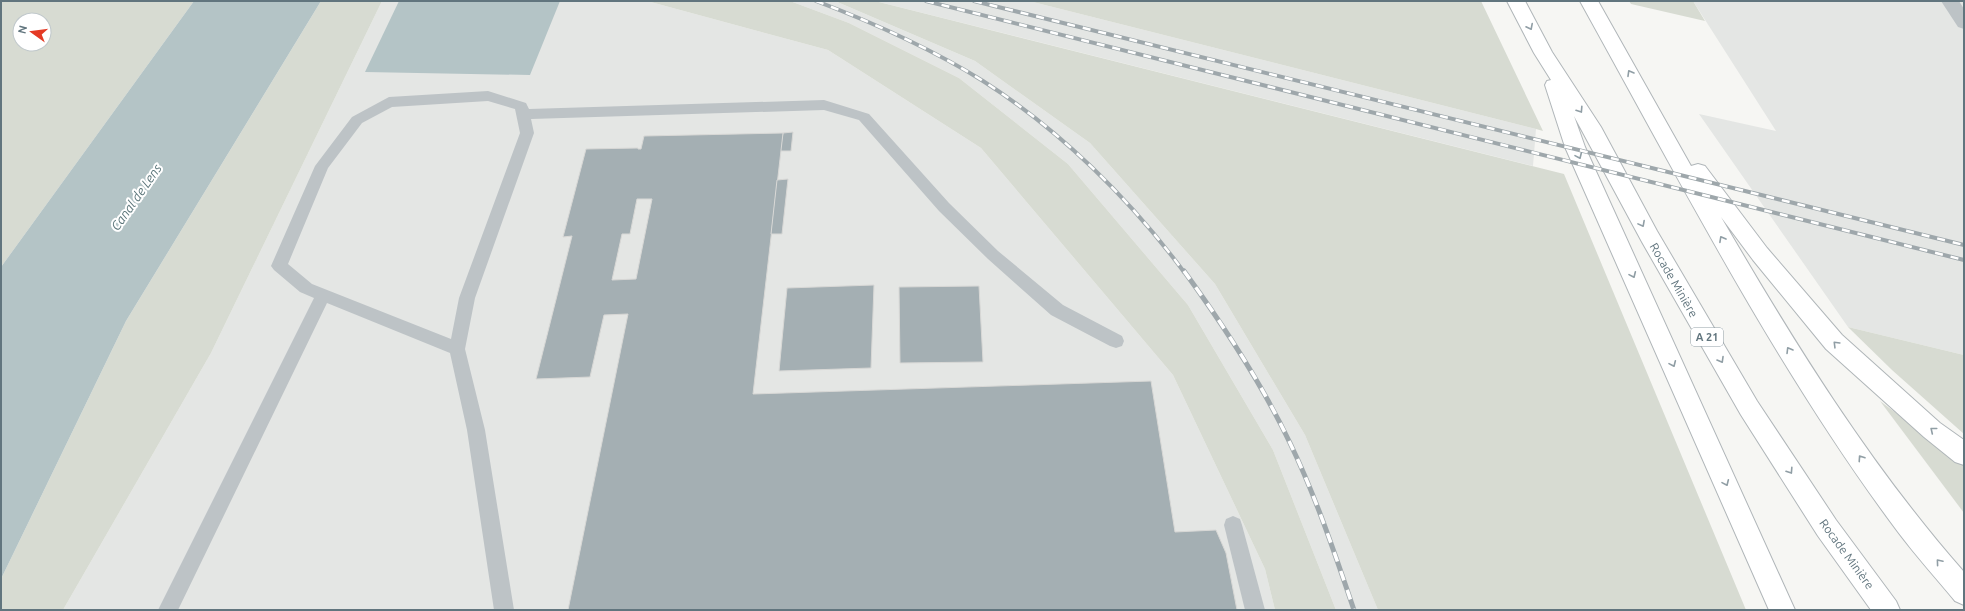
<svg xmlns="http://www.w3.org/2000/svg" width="1965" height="611" font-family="Ubuntu,sans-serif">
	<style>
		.built { fill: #e4e6e4 }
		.green { fill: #d7dbd2; fill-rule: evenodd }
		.water { fill: #b4c4c6 }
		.building { fill: #a4afb3; stroke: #d8d8d6; fill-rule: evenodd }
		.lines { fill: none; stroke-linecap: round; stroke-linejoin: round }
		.motorway-casing { stroke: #b0b6b9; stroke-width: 2 }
		.service { fill: #bdc3c6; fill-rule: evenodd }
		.minor { fill: #bdc3c6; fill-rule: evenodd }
		.motorway { fill: #fff; fill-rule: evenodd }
		.rail-far1-casing { stroke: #9ea7ab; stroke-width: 4 }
		.rail-casing { stroke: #9ea7ab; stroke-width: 5 }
		.rail-far1 { stroke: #fff; stroke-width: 2.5; stroke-dasharray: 8; stroke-linecap: butt }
		.rail { stroke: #fff; stroke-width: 3.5; stroke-dasharray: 10; stroke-linecap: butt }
		.oneway { stroke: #909ea5 }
		.labels { text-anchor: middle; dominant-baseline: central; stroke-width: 4; stroke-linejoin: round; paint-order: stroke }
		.shield { fill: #fff; stroke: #909ea5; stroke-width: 1 }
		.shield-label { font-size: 11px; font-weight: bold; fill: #61757e }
		.street-label { font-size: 12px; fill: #61757e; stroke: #fff }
		.water-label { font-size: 13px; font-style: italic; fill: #5c767a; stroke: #fff }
	</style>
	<rect width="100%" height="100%" fill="#f6f6f3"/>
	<g class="built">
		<path d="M382,1h265l181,49 153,98 192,227 92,194 10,41h-1212l148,-257z"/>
		<path d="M790,1h45l140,60 115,82 125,141 90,151 73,175h-42l-63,-160 -85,-145 -120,-141 -109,-86 -110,-55z"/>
		<path d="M875,1h154l507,128 -3,37z"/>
		<path d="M1693,1h271v354l-116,-28 -149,-213 77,17z"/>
	</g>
	<g class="green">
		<path d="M1,1h193l-193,266zM20,20h24v24h-24z"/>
		<path d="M321,1h61l-171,352 -148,257h-62v-31l125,-258z"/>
		<path d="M647,1h143l59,22 110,55 109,86 120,141 85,145 63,160h-61l-10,-41 -92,-194 -192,-227 -153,-98z"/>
		<path d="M835,1h40l689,173 182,436h-368l-73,-175 -90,-151 -125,-141 -115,-82z"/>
		<path d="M1029,1h452l62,130 -7,-2z"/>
		<path d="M1629,1h64l12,20 -74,-17z"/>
		<path d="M1848,327l116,28v79l-72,-64z"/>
		<path d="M1880,401l84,63v49z"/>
	</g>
	<g class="water">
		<path d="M194,1h127l-195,320 -125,258v-312z"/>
		<path d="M399,1h161l-30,74 -165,-3z"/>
	</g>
	<g class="building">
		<path d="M793,132l-2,19h-11l3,-18z"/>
		<path d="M783,133l-30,261 398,-13 24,151 41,-2 10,23 11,57h-669l60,-296 -24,1 -14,62 -54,2 36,-143 -9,1 23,-88 52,-1v1h3l3,-13zM637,199h15l-16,80 -24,1 10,-46h8z"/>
		<path d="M788,179l-6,55h-11l6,-54z"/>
		<path d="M874,285l-3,83 -92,3 8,-83z"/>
		<path d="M979,286l4,76 -83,1 -1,-76z"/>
	</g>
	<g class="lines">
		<defs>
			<g id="motorway">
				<path d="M1507,1h18l27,51 49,75 56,104 100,170 79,119 60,81 4,9h-29l-53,-74 -77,-121 -99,-173 -68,-126 11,31 210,463h-26l-204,-463 -20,-62 2,-4 4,-1 -17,-27z"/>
				<path d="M1580,1h18l93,165 7,-2 7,2 62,82 75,87 98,88 24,17v25l-9,-3 -31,-25 -98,-88 -73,-89 -32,-43c72,124 148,247 243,355v33l-9,-4c-19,-23 -39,-45 -57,-69 -123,-165 -218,-351 -318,-531z"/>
			</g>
		</defs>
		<use href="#motorway" class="motorway-casing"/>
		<g class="service">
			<path d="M488,91l38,12 3,6 295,-9 45,14 80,89 49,48 65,54 59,31 2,5 -2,5 -6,2 -6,-2 -59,-31 -63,-56 -49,-48 -80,-91 -35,-10 -293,9 3,14 -59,165 -10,51 20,81 29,180h-20l-27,-180 -17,-77 -123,-50 -149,307h-20l156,-312 -14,-6 -26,-22 -3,-4 44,-100 37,-49 37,-20zM488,101l27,8 5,24 -61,165 -8,41 -139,-55 -24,-20 40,-96 34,-45 30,-16z"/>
			<path d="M1233,516l7,3 2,6 23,85h-20l-21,-85 2,-6z"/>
		</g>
		<path class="minor" d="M1941,1h18l5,8v20l-6,-2z"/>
		<use href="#motorway" class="motorway"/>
		<defs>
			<g id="rail-far1">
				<path d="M816,1c58,22 114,47 167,80 77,49 147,118 201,191"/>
				<path d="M926,1l1038,259"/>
				<path d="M974,1l990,244"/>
			</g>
			<path id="rail" d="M1184,271c40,55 77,111 106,172 26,54 45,111 64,167"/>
		</defs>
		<use href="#rail-far1" class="rail-far1-casing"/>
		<use href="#rail" class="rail-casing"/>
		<use href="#rail-far1" class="rail-far1"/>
		<use href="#rail" class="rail"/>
	</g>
	<defs><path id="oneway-chevron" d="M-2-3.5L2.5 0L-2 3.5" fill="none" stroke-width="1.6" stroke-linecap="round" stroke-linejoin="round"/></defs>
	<g class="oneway">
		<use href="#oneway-chevron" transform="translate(1530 27) rotate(63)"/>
		<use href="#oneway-chevron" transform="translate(1630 73) rotate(-120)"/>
		<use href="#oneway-chevron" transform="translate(1580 110) rotate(57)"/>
		<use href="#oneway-chevron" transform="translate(1579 156) rotate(66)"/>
		<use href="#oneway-chevron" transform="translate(1642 224) rotate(62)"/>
		<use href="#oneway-chevron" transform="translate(1722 239) rotate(-119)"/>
		<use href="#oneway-chevron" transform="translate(1633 275) rotate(66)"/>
		<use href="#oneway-chevron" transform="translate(1836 344) rotate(-135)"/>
		<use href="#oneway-chevron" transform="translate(1789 350) rotate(-121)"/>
		<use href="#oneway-chevron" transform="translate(1721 360) rotate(60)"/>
		<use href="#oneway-chevron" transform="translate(1673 364) rotate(66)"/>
		<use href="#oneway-chevron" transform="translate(1933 430) rotate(-141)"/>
		<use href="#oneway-chevron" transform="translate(1861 458) rotate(-124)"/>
		<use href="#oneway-chevron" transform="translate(1790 471) rotate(57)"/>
		<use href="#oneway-chevron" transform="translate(1726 483) rotate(66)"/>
		<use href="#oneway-chevron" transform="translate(1939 562) rotate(-130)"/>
	</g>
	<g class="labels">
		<rect class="shield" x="1691" y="328" width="32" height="18" rx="3"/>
		<g class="shield-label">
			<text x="1707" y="337">A 21</text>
		</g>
		<g class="street-label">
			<text transform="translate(1674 280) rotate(60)">Rocade Minière</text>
			<text transform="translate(1847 554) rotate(54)">Rocade Minière</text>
		</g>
		<g class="water-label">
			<text transform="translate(136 197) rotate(-55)">Canal de Lens</text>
		</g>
	</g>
	<rect width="1965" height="611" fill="none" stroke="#61757e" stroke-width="4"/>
	<g transform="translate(32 32) rotate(284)"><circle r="19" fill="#ffffff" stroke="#c0c8cb"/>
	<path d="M0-3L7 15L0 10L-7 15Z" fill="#e43a25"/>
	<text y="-6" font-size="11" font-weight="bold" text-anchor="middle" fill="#61757e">N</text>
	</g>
</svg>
